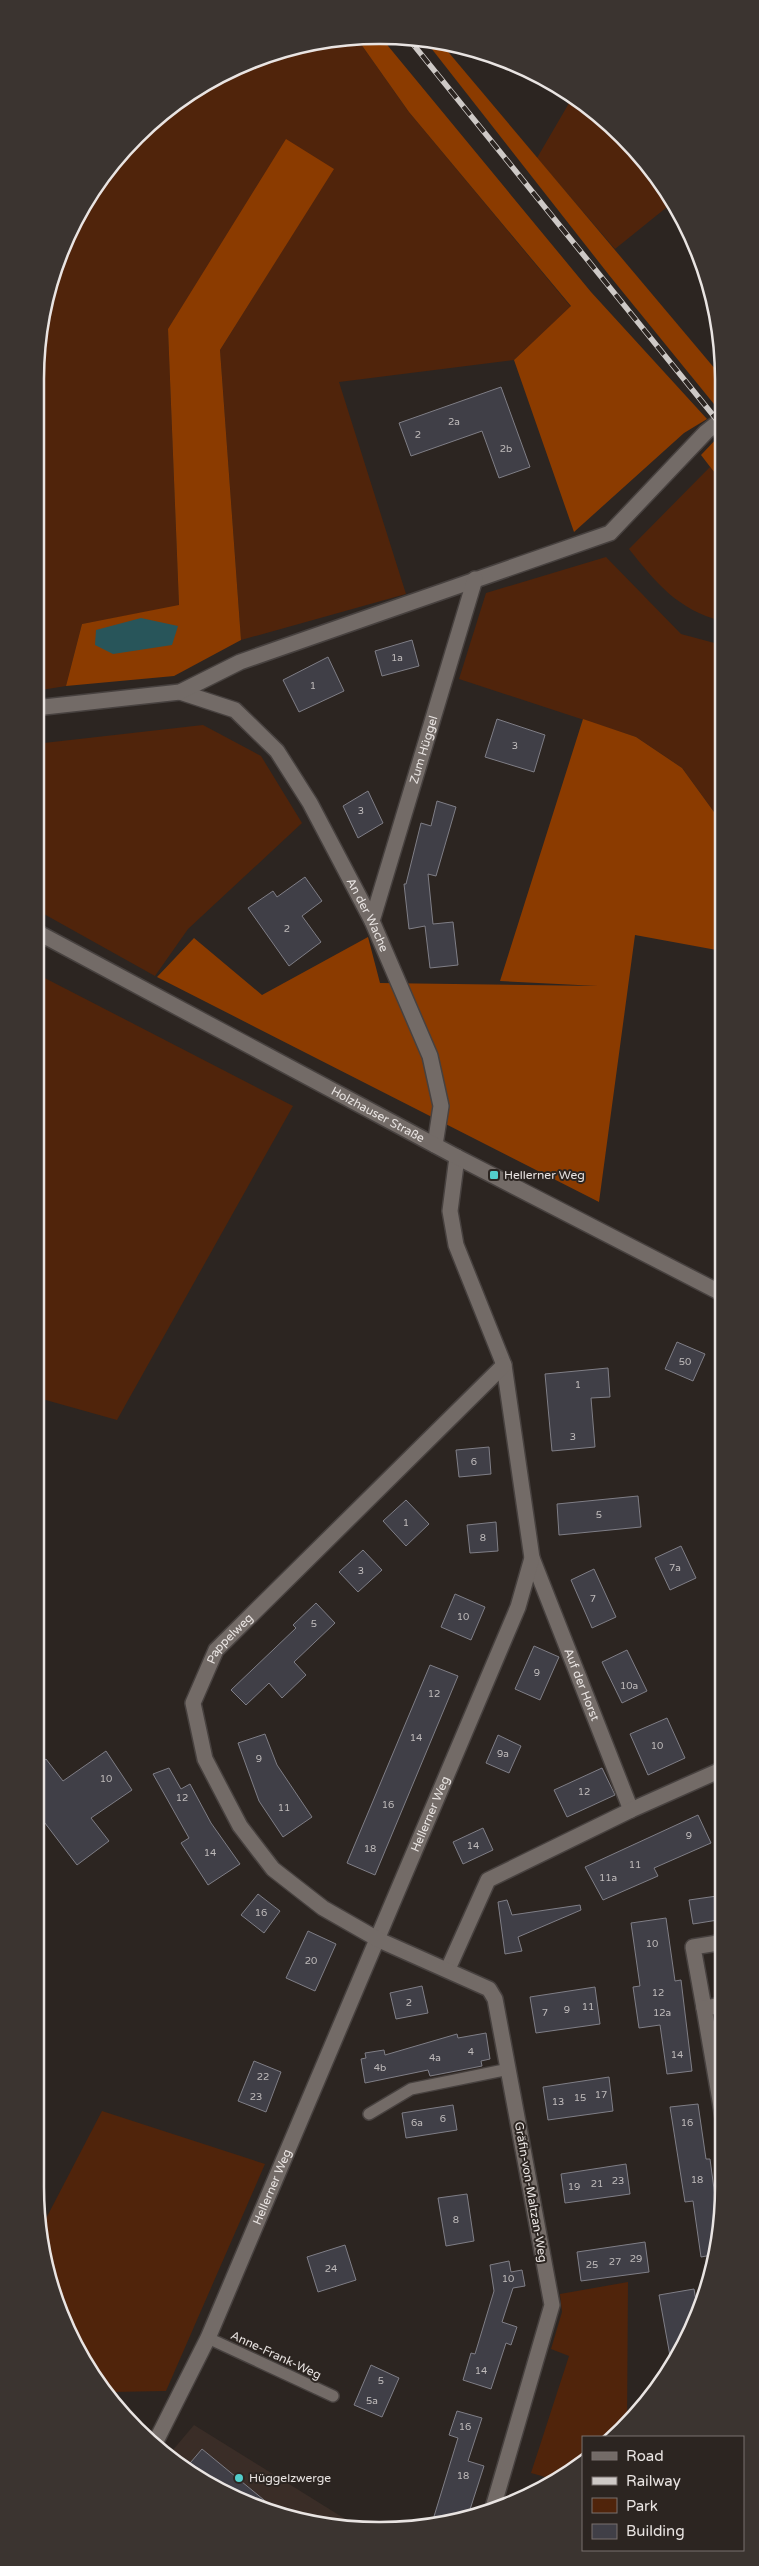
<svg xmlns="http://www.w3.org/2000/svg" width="759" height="2566" font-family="'Varela Round',sans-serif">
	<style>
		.built { fill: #3a2d27 }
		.green { fill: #50240b }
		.forest { fill: #8b3b00 }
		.water { fill: #28555a }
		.building { fill: #403f47; stroke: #7f7e86 }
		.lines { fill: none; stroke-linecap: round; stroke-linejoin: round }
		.lane-casing { stroke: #47413f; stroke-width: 14 }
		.street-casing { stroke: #47413f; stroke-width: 18 }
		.secondary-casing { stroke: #47413f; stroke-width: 18 }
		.lane { stroke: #736b67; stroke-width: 11 }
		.street { stroke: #736b67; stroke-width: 15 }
		.secondary { stroke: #736b67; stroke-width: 15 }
		.rail-casing { stroke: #cec9c6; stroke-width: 5.5 }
		.rail { stroke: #2c2521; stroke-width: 4; stroke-dasharray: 11; stroke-linecap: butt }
		.poi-dot { fill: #53cdca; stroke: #2c2521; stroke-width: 2 }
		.labels { text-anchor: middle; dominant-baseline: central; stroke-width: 4; stroke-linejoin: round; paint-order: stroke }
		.number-label { font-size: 10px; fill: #bfbbbb }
		.street-label { font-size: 12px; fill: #e9e4e2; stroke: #2c2521 }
		.poi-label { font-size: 12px; fill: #e9e4e2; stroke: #2c2521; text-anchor: start }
		.rim { fill: none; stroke: #e9e4e2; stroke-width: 2.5 }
	</style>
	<rect width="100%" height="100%" fill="#2c2521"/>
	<path class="built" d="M194,2425l169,105 -73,-11 -63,-23 -60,-39z"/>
	<g class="green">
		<path d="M356,37l53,75 162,195 -57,53 -175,22 67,212 -165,46 -21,-290 113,-181 -165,160 11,277 -97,18 -16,62 -31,5c0,-77 0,-153 0,-229 0,-49 -3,-101 7,-149 22,-112 102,-206 205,-251 34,-15 72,-21 109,-25z"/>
		<path d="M572,98l66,54 34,51 -57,46 -78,-91z"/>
		<path d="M710,467l11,14 1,140c-44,-11 -66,-38 -93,-72z"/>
		<path d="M606,557l75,77 41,11v178l-40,-55 -46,-31 -177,-58 27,-86z"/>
		<path d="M203,725l58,31 41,67 -114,106 -33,47 -120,-67v-165z"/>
		<path d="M35,973l258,133 -176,314 -82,-23z"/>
		<path d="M102,2111l163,53 -99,227 -56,1 -4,-2 -45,-72 -19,-65 -3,-21z"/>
		<path d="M628,2282l-1,143 -14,12h-30v27l-27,16 -25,-7 38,-117 -18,-7 11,-37 -2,-18z"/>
	</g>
	<g class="forest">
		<path d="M379,35l212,257 116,127 -23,14 -110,99 -60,-172 57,-54 -162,-194 -53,-75z"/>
		<path d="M424,39l15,2 282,335v31l-3,2 -109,-134z"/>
		<path d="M286,139l48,30 -114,181 21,290 -67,36 -108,10 16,-62 97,-19 -11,-276z"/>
		<path d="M720,435l1,2v44l-20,-26z"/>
		<path d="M583,719l53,18 46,31 40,55v128l-87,-16 -36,267 -442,-225 37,-39 68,57 106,-58 12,46 218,3 -98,-5z"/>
	</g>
	<path class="water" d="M141,618l37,8 -6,19 -59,9 -18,-9 1,-15z"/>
	<g class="building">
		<path d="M501,387l29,80 -31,11 -17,-47 -71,25 -12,-33z"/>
		<path d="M412,640l7,26 -37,10 -7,-25z"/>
		<path d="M328,657l16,34 -45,21 -16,-32z"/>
		<path d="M497,719l48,16 -11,37 -49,-15z"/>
		<path d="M368,791l15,32 -25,15 -15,-32z"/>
		<path d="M437,801l19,6 -20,69 -8,-2 5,50 20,-2 5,43 -28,3 -5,-42 -16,3 -5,-45h2l15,-61 10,3z"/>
		<path d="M305,877l17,24 -20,15 19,26 -32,24 -41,-58 25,-17 4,6z"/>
		<path d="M677,1342l28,12 -12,27 -28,-12z"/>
		<path d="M608,1368l2,29 -19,1 4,49 -43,4 -7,-77z"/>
		<path d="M489,1447l2,27 -32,3 -3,-27z"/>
		<path d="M638,1496l3,31 -82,8 -2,-31z"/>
		<path d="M406,1500l23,24 -23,22 -23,-25z"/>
		<path d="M496,1522l2,29 -28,2 -3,-28z"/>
		<path d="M681,1546l15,32 -26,12 -15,-32z"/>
		<path d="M363,1550l19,20 -24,22 -19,-20z"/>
		<path d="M594,1569l22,48 -24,11 -21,-48z"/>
		<path d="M455,1594l30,13 -14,33 -30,-13z"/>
		<path d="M316,1603l19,20 -41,39 12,13 -24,23 -13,-15 -23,22 -15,-15 65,-62 -3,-3z"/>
		<path d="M534,1646l25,11 -19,43 -25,-11z"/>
		<path d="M627,1650l20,41 -25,12 -20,-41z"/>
		<path d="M430,1665l28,11 -83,199 -28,-12z"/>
		<path d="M667,1718l18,40 -37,17 -18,-41z"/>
		<path d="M265,1734l12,31 35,52 -29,20 -24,-36 -21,-58z"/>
		<path d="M498,1735l23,11 -12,27 -23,-10z"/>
		<path d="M106,1751l26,39 -41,28 18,23 -32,24 -42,-55v-43l11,-8 17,22z"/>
		<path d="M169,1768l12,21 9,-5 21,39 29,41 -32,21 -27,-42 8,-5 -36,-64z"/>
		<path d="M602,1768l13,27 -48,22 -13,-27z"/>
		<path d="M698,1815l13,28 -57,25 4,8 -55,24 -18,-33z"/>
		<path d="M483,1828l10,22 -30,14 -10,-22z"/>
		<path d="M258,1894l22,17 -16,22 -23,-18z"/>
		<path d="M724,1895v24l-31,5 -4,-24z"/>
		<path d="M507,1900l5,15 68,-10 1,5 -63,27 4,14 -17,3 -7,-52z"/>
		<path d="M666,1918l9,63 6,-1 11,91 -25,3 -7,-49 -21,3 -6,-41 7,-1 -9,-63z"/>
		<path d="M308,1931l28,13 -21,47 -29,-13z"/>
		<path d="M422,1986l6,27 -32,6 -6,-26z"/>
		<path d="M595,1987l5,37 -64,9 -6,-36z"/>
		<path d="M486,2033l4,26 -9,2 1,5 -52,10 -2,-6 -63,13 -4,-24 5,-1 -1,-5 19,-3 1,5 72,-21 1,4z"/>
		<path d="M254,2061l27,11 -15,40 -28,-11z"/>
		<path d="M609,2077l4,34 -65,9 -5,-33z"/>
		<path d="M698,2104l8,55h4l8,60h3l-4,35 -16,3 -8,-56 -8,1 -15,-95z"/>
		<path d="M453,2105l4,25 -51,8 -4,-25z"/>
		<path d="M626,2164l4,30 -65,9 -4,-29z"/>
		<path d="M467,2194l7,47 -28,5 -8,-48z"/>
		<path d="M645,2242l4,30 -68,9 -4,-29z"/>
		<path d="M345,2245l11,35 -38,12 -11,-35z"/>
		<path d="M509,2261l2,11 11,-2 3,16 -12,2 -11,34 15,5 -6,18 -5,-2 -15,46 -28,-9 8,-27 4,1 19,-63 -4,-26z"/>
		<path d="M694,2289l3,18 -19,52 -6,8 -13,-72z"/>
		<path d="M371,2365l28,13 -17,39 -28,-12z"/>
		<path d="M457,2411l25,7 -14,43 16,5 -17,53 -35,4 26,-85 -9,-3z"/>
		<path d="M202,2449l79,65 -1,1 -53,-19 -42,-27z"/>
	</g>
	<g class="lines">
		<defs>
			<g id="lane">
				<path d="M369,2114l42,-25 98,-20"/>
				<path d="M208,2338l125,58"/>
			</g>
			<g id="street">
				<path id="s1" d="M180,692l55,18 42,41 33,52 62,118 58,135 11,50 -6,39"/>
				<path d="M35,708l145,-16 60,-30 370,-129 96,-101 15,-12"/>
				<path id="s2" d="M372,921l103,-342"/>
				<path id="s3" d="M532,1558l99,252"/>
				<path d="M724,1942l-31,5 11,61 20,-3"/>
				<path d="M448,1969l40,-89 143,-70 92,-41"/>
				<path d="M704,2008l20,116"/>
				<path id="s4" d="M154,2445l54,-107 310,-731 14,-49 -28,-193 -48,-120 -6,-34 7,-54"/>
				<path id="s5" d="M492,2511l60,-206 -57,-306 -6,-10 -110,-49 -56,-32 -50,-39 -33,-43 -35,-67 -12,-56 23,-53 288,-285"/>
			</g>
			<g id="secondary">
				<path id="s6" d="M35,931l422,226 266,137"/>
			</g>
		</defs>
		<use href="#lane" class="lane-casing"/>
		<use href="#street" class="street-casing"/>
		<use href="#secondary" class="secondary-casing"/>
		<use href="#lane" class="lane"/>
		<use href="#street" class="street"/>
		<use href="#secondary" class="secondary"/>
		<defs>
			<path id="rail" d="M408,38l313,387"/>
		</defs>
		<use href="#rail" class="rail-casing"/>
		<use href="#rail" class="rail"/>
	</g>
	<g class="poi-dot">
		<rect x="489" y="1170" width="10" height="10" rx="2.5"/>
		<circle cx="239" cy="2478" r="5"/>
	</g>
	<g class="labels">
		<g class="number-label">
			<text x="454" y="422">2a</text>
			<text x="418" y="435">2</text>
			<text x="506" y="449">2b</text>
			<text x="397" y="658">1a</text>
			<text x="313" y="686">1</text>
			<text x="515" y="746">3</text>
			<text x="361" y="811">3</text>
			<text x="287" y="929">2</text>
			<text x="685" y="1362">50</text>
			<text x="578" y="1385">1</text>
			<text x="573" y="1437">3</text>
			<text x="474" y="1462">6</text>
			<text x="599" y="1515">5</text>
			<text x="406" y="1523">1</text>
			<text x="483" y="1538">8</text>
			<text x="675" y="1568">7a</text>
			<text x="361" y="1571">3</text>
			<text x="593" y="1599">7</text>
			<text x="463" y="1617">10</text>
			<text x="314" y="1624">5</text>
			<text x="537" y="1673">9</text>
			<text x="629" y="1686">10a</text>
			<text x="434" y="1694">12</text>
			<text x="416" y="1738">14</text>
			<text x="657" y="1746">10</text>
			<text x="503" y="1754">9a</text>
			<text x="259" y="1759">9</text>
			<text x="106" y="1779">10</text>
			<text x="584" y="1792">12</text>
			<text x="182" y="1798">12</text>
			<text x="388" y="1805">16</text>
			<text x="284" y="1808">11</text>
			<text x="689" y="1836">9</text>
			<text x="473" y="1846">14</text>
			<text x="370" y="1849">18</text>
			<text x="210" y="1853">14</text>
			<text x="635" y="1865">11</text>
			<text x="608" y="1878">11a</text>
			<text x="261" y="1913">16</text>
			<text x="652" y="1944">10</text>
			<text x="311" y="1961">20</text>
			<text x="658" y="1993">12</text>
			<text x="409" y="2003">2</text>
			<text x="588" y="2007">11</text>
			<text x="567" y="2010">9</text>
			<text x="545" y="2013">7</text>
			<text x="662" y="2013">12a</text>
			<text x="471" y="2052">4</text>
			<text x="677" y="2055">14</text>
			<text x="435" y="2058">4a</text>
			<text x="380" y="2068">4b</text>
			<text x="263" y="2077">22</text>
			<text x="601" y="2095">17</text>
			<text x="256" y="2097">23</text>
			<text x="580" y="2098">15</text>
			<text x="558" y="2102">13</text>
			<text x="443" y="2119">6</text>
			<text x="417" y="2123">6a</text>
			<text x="687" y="2123">16</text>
			<text x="697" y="2180">18</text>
			<text x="618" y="2181">23</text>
			<text x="597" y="2184">21</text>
			<text x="574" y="2187">19</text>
			<text x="456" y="2220">8</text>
			<text x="636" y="2259">29</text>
			<text x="615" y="2262">27</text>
			<text x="592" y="2265">25</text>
			<text x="331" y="2269">24</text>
			<text x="508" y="2279">10</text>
			<text x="481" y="2371">14</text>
			<text x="381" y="2381">5</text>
			<text x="372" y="2401">5a</text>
			<text x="465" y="2427">16</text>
			<text x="463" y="2476">18</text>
		</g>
		<g class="street-label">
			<text stroke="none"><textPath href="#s2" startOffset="179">Zum Hüggel</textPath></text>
			<text stroke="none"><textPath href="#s1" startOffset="304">An der Wache</textPath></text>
			<text stroke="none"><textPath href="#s6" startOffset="389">Holzhauser Straße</textPath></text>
			<text stroke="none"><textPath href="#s5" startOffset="1048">Pappelweg</textPath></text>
			<text stroke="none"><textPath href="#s3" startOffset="136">Auf der Horst</textPath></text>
			<text stroke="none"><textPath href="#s4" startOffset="689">Hellerner Weg</textPath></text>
			<text stroke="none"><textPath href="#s4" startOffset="284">Hellerner Weg</textPath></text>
			<text transform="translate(531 2192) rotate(80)">Gräfin-von-Maltzan-Weg</text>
			<text transform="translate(276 2355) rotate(25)">Anne-Frank-Weg</text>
		</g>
		<g class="poi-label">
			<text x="504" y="1175">Hellerner Weg</text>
			<text x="249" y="2478">Hüggelzwerge</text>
		</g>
	</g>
	<path d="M0 0H759V2566H0ZM379 44H380A335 335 0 0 1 715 379V2187A335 335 0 0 1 380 2522H379A335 335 0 0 1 44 2187V379A335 335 0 0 1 379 44Z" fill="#3b3430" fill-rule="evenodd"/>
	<path class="rim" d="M379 44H380A335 335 0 0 1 715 379V2187A335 335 0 0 1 380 2522H379A335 335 0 0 1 44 2187V379A335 335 0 0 1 379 44Z"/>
	<rect x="582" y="2436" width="162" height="115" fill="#2c2521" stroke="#78716e"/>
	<rect x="592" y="2452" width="25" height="8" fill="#736b67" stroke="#78716e"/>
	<text x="626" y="2461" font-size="15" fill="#e9e4e2">Road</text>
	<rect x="592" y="2477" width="25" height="8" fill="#cec9c6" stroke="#78716e"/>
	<text x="626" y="2486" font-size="15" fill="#e9e4e2">Railway</text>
	<rect x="592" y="2498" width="25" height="15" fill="#50240b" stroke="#78716e"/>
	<text x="626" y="2511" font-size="15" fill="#e9e4e2">Park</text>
	<rect x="592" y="2524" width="25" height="15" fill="#403f47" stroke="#78716e"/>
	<text x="626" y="2536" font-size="15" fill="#e9e4e2">Building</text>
</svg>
